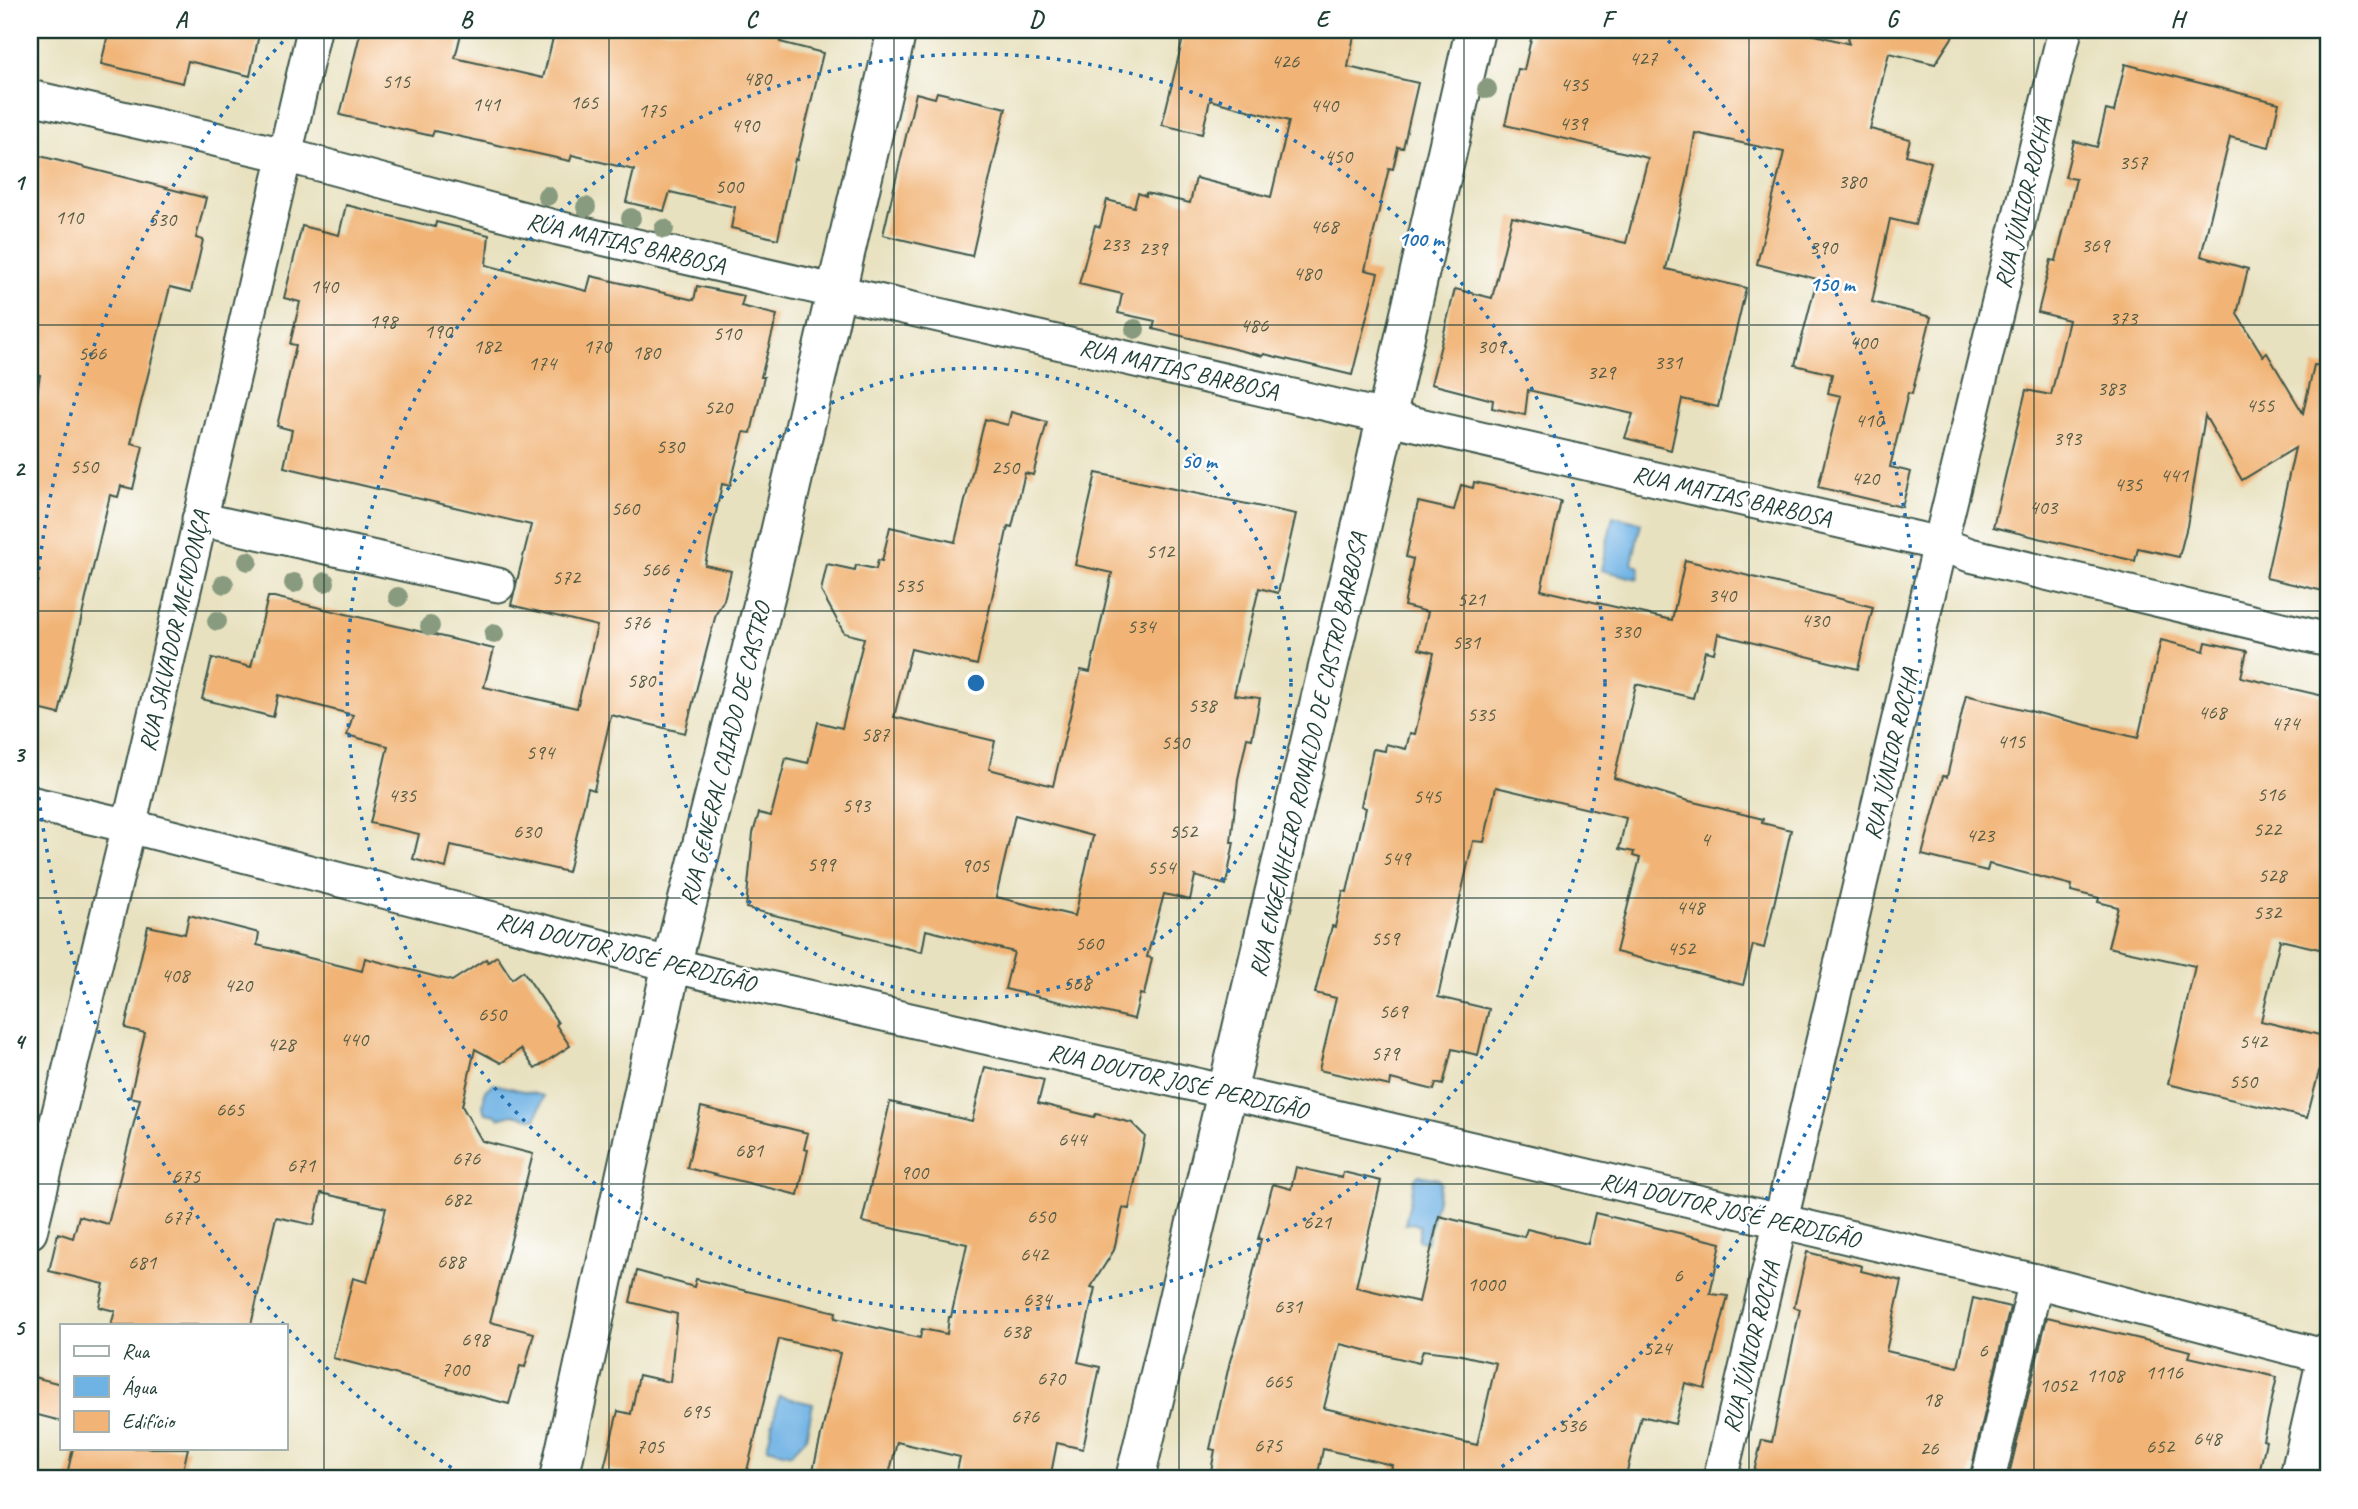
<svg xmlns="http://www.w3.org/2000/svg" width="2358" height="1509" font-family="Caveat,sans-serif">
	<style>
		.water { fill: #6fb2e4; stroke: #47788c; stroke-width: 2 }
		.building { fill: #f1b476; fill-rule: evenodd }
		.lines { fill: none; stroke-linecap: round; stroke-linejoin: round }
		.street-casing { stroke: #3d5649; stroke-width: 37 }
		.secondary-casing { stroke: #3d5649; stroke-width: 42 }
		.street { stroke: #fff; stroke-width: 33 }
		.secondary { stroke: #fff; stroke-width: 38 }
		.tree { fill: #889b7f }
		.grid { fill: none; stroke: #1f3d34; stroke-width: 2; stroke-opacity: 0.55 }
		.ring { fill: none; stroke: #1f6fb2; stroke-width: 3.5; stroke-dasharray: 3.5 7 }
		.labels { text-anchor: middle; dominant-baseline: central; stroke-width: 5; stroke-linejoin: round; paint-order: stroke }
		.number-label { font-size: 21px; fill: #545b44 }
		.street-label { font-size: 24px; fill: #1f3d34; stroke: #fff }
		.centre { fill: #1f6fb2; stroke: #fff; stroke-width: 3.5 }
		.ring-label { font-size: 21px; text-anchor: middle; font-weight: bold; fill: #1f6fb2; stroke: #fff; stroke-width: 5; stroke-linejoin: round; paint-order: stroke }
		.neatline { fill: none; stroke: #1f3d34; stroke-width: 2.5 }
		.grid-label { font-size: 23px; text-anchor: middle; font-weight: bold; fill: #1f3d34 }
	</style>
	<rect width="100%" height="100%" fill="#fff"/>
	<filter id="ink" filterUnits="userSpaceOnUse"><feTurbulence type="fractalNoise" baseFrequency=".0143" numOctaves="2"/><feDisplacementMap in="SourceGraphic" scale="14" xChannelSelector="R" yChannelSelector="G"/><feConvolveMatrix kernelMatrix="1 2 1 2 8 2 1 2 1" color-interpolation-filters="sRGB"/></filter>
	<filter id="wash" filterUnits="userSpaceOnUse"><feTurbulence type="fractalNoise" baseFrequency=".00686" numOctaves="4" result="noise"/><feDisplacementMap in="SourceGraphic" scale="28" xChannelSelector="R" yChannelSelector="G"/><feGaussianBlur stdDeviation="1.57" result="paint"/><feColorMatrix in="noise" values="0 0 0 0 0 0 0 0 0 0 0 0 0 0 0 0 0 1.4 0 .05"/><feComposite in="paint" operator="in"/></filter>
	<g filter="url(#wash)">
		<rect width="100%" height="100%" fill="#e8e1bf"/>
		<g class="water">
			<path d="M1613,516l28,7 -9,40 8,5 -2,11 -37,-9z"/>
			<path d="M494,1084l50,12 -8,23 -23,-5 -14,4 -3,-3 -10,-2 -3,-5 2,-18z"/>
			<path d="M1419,1175l19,4 3,4 -15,60 -8,-3 2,-14 -7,-3 -8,1 10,-46z"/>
			<path d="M779,1396l34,8 -7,34 -15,16 -24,-6z"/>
		</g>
		<g id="blocks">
			<g class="building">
				<path d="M109,30h151l-10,46 -62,-15 -5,22 -82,-19z"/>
				<path d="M361,30h101l-7,28 88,20 12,-48h228l-3,12 43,11 -26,107 -2,-1 -17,80 -47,-11 4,-21 -65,-15 -6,19 -38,-9 8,-32 -62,-15 -2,6 -136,-30 -2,5 -92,-21z"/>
				<path d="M1185,30h170l-7,37 70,16 -15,65 -5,-1 -5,22 -4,-1 -24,102 13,3 -26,102 -88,-21 -1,2 -110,-27 2,-8 -37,-8 4,-19 -43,-10 16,-59 5,2 7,-27 27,7 4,-14 8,3v-3l44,10 6,-25 75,19 18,-76 -79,-21 -8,34 -40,-9z"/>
				<path d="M1533,30h263l54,14 -2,-1 1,-13h108l-22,34 -46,-11 -19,76 40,10 -4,16 25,7 -16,63 -25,-6 -18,83 59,15 -19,77 -4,-1 -18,74 21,5 -9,35 -84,-20 23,-91 -13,-3 4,-19 -37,-9 22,-86 -60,-15 27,-112 -89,-19 -8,48 -21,88 80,19 -28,119 -36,-8 -11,51 -46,-12 8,-24 -105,-24 -3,25 -33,-7 1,-8 -62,-16 24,-95 37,9 20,-81 114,26 22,-85 -143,-33 13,-56 6,1z"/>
				<path d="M2125,64l154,39 -10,44 -39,-10 -29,119 47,13 -11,45 26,42 4,-3 36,60 11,-48 14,1v226l-62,-14 29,-130 -53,32 -37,-64 -18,110 -8,31 -41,-9 -3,13 -142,-34 33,-137 25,5 18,-75 -31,-8 13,-52 5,1 20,-82 -11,-2 9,-36 23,6 9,-37 8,2z"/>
				<path d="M937,92l69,16 -34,148 -89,-21 33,-142 19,5z"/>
				<path d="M36,155l170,43 -10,40 7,2 -12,52 -21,-5 -39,156 12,3 -10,43 -12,-3 -3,11 -8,-2 -51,219 -29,-7v-273l10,-59 -10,-3v-192z"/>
				<path d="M346,205l89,22 1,-5 53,13 -3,30 101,26 4,-15 103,24 3,-14 47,10 -3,10 36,9 -16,62h3l-13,56 -7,-1 -14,54 -8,-2 -17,81 26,6 -7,29 -8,14 -31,119 -74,-18 -17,75 -6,-2 -20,84 -117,-27 -5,23 -33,-9 6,-25 -49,-11 18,-77 -41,-11 6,-20 -75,-20 -5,22 -71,-18 10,-41 39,9 17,-70h6l220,52 -10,38 93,21 20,-82 -86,-21 20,-80 -247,-58 8,-37 -15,-4 19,-81 -6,-1 10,-42 -16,-4 18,-72 37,9z"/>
				<path d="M1011,412l36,10 -14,53 -8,-2 -13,54 -4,-1 -31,139 -66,-16 -17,68 101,24 -6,28 64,17 28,-116 9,2 22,-99 -37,-8 21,-92 200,41 -18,79 -19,-5 -25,107 26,3 -8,41 -5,-1 -9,41 -7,63h3l-8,43 -31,-9 -5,24 -26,-6 -17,63 5,1 -8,37 -4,-1 -6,25 -129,-30 9,-37 -88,-22 -4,22 -176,-44 7,-75 6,-20 12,3 15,-58 22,5 10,-41 24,6 22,-90 -20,-5 -23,-42 6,-27 28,6 1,-5 20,4 2,-9 4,1 8,-34 65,15 30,-123 23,6zM1015,815l78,21 -18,80 -79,-19z"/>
				<path d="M1474,482l87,19 -20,89 131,30 13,-60 188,47 -15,62 -140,-35 -4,19 -9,-2 -12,47 -57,-14 -22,94 71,22 78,19 -1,4 29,7 -27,118 -11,-3 -10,40 -127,-33 24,-94 -7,-2 1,-4 -15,-3 7,-31 -130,-31 -12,55 -11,-1 -35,156 51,12 -11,46 -26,-6 -9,36 -7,-2 -2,7 -43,-11 -1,7 -71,-16 17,-72 -21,-5 17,-67 3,1 8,-36 4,1 19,-84 -5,-2 12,-57 12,2 1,-7 20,5 4,-16 5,1 19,-81 -15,-4 9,-37 -24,-6 9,-47 -7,-2 12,-55 36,8 7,-25 12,3z"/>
				<path d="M2161,640l43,11 2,-9 41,9 -6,26 87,20v254l-48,-11 -19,81 67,16 -21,81 -139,-34 27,-118 -87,-19 10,-40 -20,-5 1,-4 -28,-7 1,-6 -83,-21 -2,7 -65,-16 21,-79 4,1 19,-82 172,43z"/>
				<path d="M189,915l70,18 -2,12 105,26 3,-13 87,23 34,-22 2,3 9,-6 15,23 11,-8 35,52 -2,2 14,21 -35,23 -14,-20 -20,14 -26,-14 -13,57 20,35 51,13 -43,168 44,11 -9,34 -5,-1 -11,38 -176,-46 20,-80 14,4 19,-74 -65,-15 -7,32 -38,-8 -25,108h-140l4,-14 -16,-4 5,-23 -55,-13 9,-38 15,5 6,-22 29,8 32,-125 -10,-2 15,-64 -20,-5 23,-102 37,8z"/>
				<path d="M985,1067l59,13 -6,23 56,14 2,-3 36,9 13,13 -16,73 -6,-1 -9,42 -23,37 4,1 -17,74 22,5 -17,82 -26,-6 -7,36h-95l5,-22 -63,-15 -9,37h-77l29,-126 -61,-14 -34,140h-94l-47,-11 14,-57 13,3 8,-39 31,7 7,-68 -47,-12 7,-31 57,16 2,-8 140,33 -1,6 85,20 2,-9 25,5 2,-17h2l16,-73 -105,-22 28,-120 82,19z"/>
				<path d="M701,1107l107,26 -4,16 4,1 -10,45 -111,-27z"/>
				<path d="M1296,1167l46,11 1,-6 38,9 -25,106 63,15 20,-86 85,21 3,-8 61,15 7,-31 126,30 -11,51 18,2 -23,92 -20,-5 -10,41 -34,-8 -16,63h-195l-39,-8 1,-6 -69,-16 -6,30h-105v-3h-2l5,-26 -5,-1 20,-88 12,-40 19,-82h-3l15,-55 18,5zM1340,1344l79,19 4,-13 34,4 39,9 -19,82 -153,-37z"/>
				<path d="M1807,1252l55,14 -1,5 41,10 -16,70 72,16 15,-69 37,9 -41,172h-217l10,-39 10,2 28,-133 -6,-2z"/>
				<path d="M2047,1317l144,34 -2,6 88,20 -14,63 3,1 -8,38h-250z"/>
				<path d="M30,1376l31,8v37l-31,-8z"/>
				<path d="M73,1448h115l-7,31h-115z"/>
			</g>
		</g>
	</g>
	<g filter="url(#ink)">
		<use href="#blocks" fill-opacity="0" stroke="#3d5649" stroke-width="2"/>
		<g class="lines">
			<defs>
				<g id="street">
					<path d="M30,97l255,58 273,73 1382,316 30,11 358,85"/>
					<path d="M199,519l299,66"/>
					<path d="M30,803l99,23 587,150 551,125 769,180 291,76"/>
					<path d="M30,1232l99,-406 185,-796"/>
					<path d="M1720,1479l220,-935 125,-514"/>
					<path d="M1988,1479l48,-198"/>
				</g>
				<g id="secondary">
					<path d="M559,1479l113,-516 95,-374 130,-559"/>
					<path d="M1135,1479c117,-482 231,-965 340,-1449"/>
					<path d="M2299,1479l29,-127"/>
				</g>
			</defs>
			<use href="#street" class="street-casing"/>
			<use href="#secondary" class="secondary-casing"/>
			<use href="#street" class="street"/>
			<use href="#secondary" class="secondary"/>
		</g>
		<g class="tree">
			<circle cx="1487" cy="89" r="10"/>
			<circle cx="547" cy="196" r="10"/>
			<circle cx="586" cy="207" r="10"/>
			<circle cx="631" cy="218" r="10"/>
			<circle cx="664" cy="229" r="10"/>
			<circle cx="1135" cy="329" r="10"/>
			<circle cx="248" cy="561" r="10"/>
			<circle cx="325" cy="582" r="10"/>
			<circle cx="294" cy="583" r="10"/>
			<circle cx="224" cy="584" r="10"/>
			<circle cx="398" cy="597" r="10"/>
			<circle cx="217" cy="621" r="10"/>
			<circle cx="430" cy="626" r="10"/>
			<circle cx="494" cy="634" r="10"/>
		</g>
	</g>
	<path class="grid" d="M324,30v1449M609,30v1449M894,30v1449M1179,30v1449M1464,30v1449M1749,30v1449M2034,30v1449M30,325h2298M30,611h2298M30,898h2298M30,1184h2298"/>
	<g class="ring">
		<circle cx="976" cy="683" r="315"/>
		<circle cx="976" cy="683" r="629"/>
		<path d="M469 1479A944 944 0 0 1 291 33M1661 33A944 944 0 0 1 1483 1479"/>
	</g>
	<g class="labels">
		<g class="number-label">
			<text x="1643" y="58">427</text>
			<text x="1285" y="61">426</text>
			<text x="757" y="78">480</text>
			<text x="396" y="81">515</text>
			<text x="1574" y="84">435</text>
			<text x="584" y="102">165</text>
			<text x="486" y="104">141</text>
			<text x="1324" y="105">440</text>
			<text x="652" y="110">175</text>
			<text x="1573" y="123">439</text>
			<text x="745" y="125">490</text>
			<text x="1338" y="156">450</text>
			<text x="2133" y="162">357</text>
			<text x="1852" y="181">380</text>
			<text x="729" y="186">500</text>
			<text x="69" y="217">110</text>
			<text x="162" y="219">530</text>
			<text x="1324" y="226">468</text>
			<text x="1115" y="244">233</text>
			<text x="2095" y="245">369</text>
			<text x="1823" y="247">390</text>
			<text x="1153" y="248">239</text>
			<text x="1307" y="273">480</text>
			<text x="324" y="286">140</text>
			<text x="2123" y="318">373</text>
			<text x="383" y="321">198</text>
			<text x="1254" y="325">486</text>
			<text x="438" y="331">190</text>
			<text x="727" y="333">510</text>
			<text x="1863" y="342">400</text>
			<text x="487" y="346">182</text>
			<text x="597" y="346">170</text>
			<text x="1491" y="346">309</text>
			<text x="646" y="352">180</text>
			<text x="92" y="353">566</text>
			<text x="1668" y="362">331</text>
			<text x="542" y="363">174</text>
			<text x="1601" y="372">329</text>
			<text x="2111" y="388">383</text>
			<text x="2260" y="405">455</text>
			<text x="718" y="407">520</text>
			<text x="1869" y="420">410</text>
			<text x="2067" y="438">393</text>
			<text x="670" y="446">530</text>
			<text x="84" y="466">550</text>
			<text x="1005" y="467">250</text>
			<text x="2174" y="475">441</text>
			<text x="1865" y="478">420</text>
			<text x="2128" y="484">435</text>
			<text x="2043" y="507">403</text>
			<text x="625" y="508">560</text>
			<text x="1160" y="551">512</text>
			<text x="655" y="569">566</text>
			<text x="566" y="577">572</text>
			<text x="909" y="585">535</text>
			<text x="1722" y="595">340</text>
			<text x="1471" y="599">521</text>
			<text x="1815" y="620">430</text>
			<text x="636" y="622">576</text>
			<text x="1141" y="626">534</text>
			<text x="1626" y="631">330</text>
			<text x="1466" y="642">531</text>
			<text x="641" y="680">580</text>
			<text x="1202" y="705">538</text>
			<text x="2212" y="712">468</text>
			<text x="1481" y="714">535</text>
			<text x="2285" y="723">474</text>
			<text x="875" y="734">587</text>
			<text x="2011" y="741">415</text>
			<text x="1175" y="742">550</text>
			<text x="540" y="752">594</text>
			<text x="2271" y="794">516</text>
			<text x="402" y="795">435</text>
			<text x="1427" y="796">545</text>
			<text x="856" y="805">593</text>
			<text x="2267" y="829">522</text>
			<text x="527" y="831">630</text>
			<text x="1183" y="831">552</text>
			<text x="1980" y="835">423</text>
			<text x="1705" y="839">4</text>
			<text x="1396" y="858">549</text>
			<text x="821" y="864">599</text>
			<text x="975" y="865">905</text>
			<text x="1161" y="867">554</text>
			<text x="2272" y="875">528</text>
			<text x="1690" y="907">448</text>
			<text x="2267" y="912">532</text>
			<text x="1385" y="938">559</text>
			<text x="1089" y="943">560</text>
			<text x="1681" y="948">452</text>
			<text x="175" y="975">408</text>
			<text x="1077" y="983">568</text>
			<text x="238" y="985">420</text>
			<text x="1393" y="1011">569</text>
			<text x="492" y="1014">650</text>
			<text x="354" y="1039">440</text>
			<text x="2253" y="1041">542</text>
			<text x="281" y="1044">428</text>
			<text x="1385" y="1053">579</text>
			<text x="2243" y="1081">550</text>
			<text x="230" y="1109">665</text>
			<text x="1072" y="1139">644</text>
			<text x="749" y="1150">681</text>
			<text x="466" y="1158">676</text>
			<text x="301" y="1165">671</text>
			<text x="914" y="1172">900</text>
			<text x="186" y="1176">675</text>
			<text x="457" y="1199">682</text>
			<text x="1041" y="1216">650</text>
			<text x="177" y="1217">677</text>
			<text x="1317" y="1222">621</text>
			<text x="1034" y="1254">642</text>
			<text x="451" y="1261">688</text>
			<text x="142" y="1262">681</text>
			<text x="1678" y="1275">6</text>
			<text x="1486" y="1284">1000</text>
			<text x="1037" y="1299">634</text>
			<text x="1288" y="1306">631</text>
			<text x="1016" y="1331">638</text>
			<text x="475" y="1339">698</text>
			<text x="1657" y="1348">524</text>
			<text x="1983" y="1350">6</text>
			<text x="455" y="1369">700</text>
			<text x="2164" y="1372">1116</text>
			<text x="2105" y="1375">1108</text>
			<text x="1051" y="1378">670</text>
			<text x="1278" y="1381">665</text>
			<text x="2058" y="1385">1052</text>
			<text x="1932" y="1399">18</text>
			<text x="696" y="1411">695</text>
			<text x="1025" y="1416">676</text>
			<text x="1572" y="1425">536</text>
			<text x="2207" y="1438">648</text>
			<text x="1268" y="1445">675</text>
			<text x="650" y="1446">705</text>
			<text x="2160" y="1446">652</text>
			<text x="1929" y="1448">26</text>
		</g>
		<g class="street-label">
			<text transform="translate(2023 203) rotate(-76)">RUA JÚNIOR ROCHA</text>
			<text transform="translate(626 243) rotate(13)">RUA MATIAS BARBOSA</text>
			<text transform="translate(1179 369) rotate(13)">RUA MATIAS BARBOSA</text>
			<text transform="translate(1732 496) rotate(13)">RUA MATIAS BARBOSA</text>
			<text transform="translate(174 631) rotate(-77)">RUA SALVADOR MENDONÇA</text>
			<text transform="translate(725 754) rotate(-76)">RUA GENERAL CAIADO DE CASTRO</text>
			<text transform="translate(1891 754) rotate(-77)">RUA JÚNIOR ROCHA</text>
			<text transform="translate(1308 755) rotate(-77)">RUA ENGENHEIRO RONALDO DE CASTRO BARBOSA</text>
			<text transform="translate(626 952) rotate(14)">RUA DOUTOR JOSÉ PERDIGÃO</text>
			<text transform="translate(1178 1081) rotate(13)">RUA DOUTOR JOSÉ PERDIGÃO</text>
			<text transform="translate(1730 1210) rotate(13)">RUA DOUTOR JOSÉ PERDIGÃO</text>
			<text transform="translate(1751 1347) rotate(-76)">RUA JÚNIOR ROCHA</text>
		</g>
	</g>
	<circle cx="976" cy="683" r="10" class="centre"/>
	<g class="ring-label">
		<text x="1421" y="246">100 m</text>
		<text x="1832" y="291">150 m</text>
		<text x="1199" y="468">50 m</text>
	</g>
	<rect width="2358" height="1509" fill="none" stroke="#fff" stroke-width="77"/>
	<rect x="60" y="1324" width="228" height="126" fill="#ffffff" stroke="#a5b1ae" stroke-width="2"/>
	<rect x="74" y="1346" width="35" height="10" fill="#ffffff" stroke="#a5b1ae" stroke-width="2"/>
	<text x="122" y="1358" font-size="21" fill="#1f3d34">Rua</text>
	<rect x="74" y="1376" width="35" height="21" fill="#6fb2e4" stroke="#a5b1ae" stroke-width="2"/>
	<text x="122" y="1394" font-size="21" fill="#1f3d34">Água</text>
	<rect x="74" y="1411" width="35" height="21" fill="#f1b476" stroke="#a5b1ae" stroke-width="2"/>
	<text x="122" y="1428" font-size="21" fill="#1f3d34">Edifício</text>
	<rect x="38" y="38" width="2282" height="1432" class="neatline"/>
	<g class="grid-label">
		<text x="181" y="27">A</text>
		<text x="466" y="27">B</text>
		<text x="751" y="27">C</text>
		<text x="1036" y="27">D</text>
		<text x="1322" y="27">E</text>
		<text x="1607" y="27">F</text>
		<text x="1892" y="27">G</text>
		<text x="2177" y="27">H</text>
		<text x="19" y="190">1</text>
		<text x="19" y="476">2</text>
		<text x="19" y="762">3</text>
		<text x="19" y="1049">4</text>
		<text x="19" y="1335">5</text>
	</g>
</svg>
